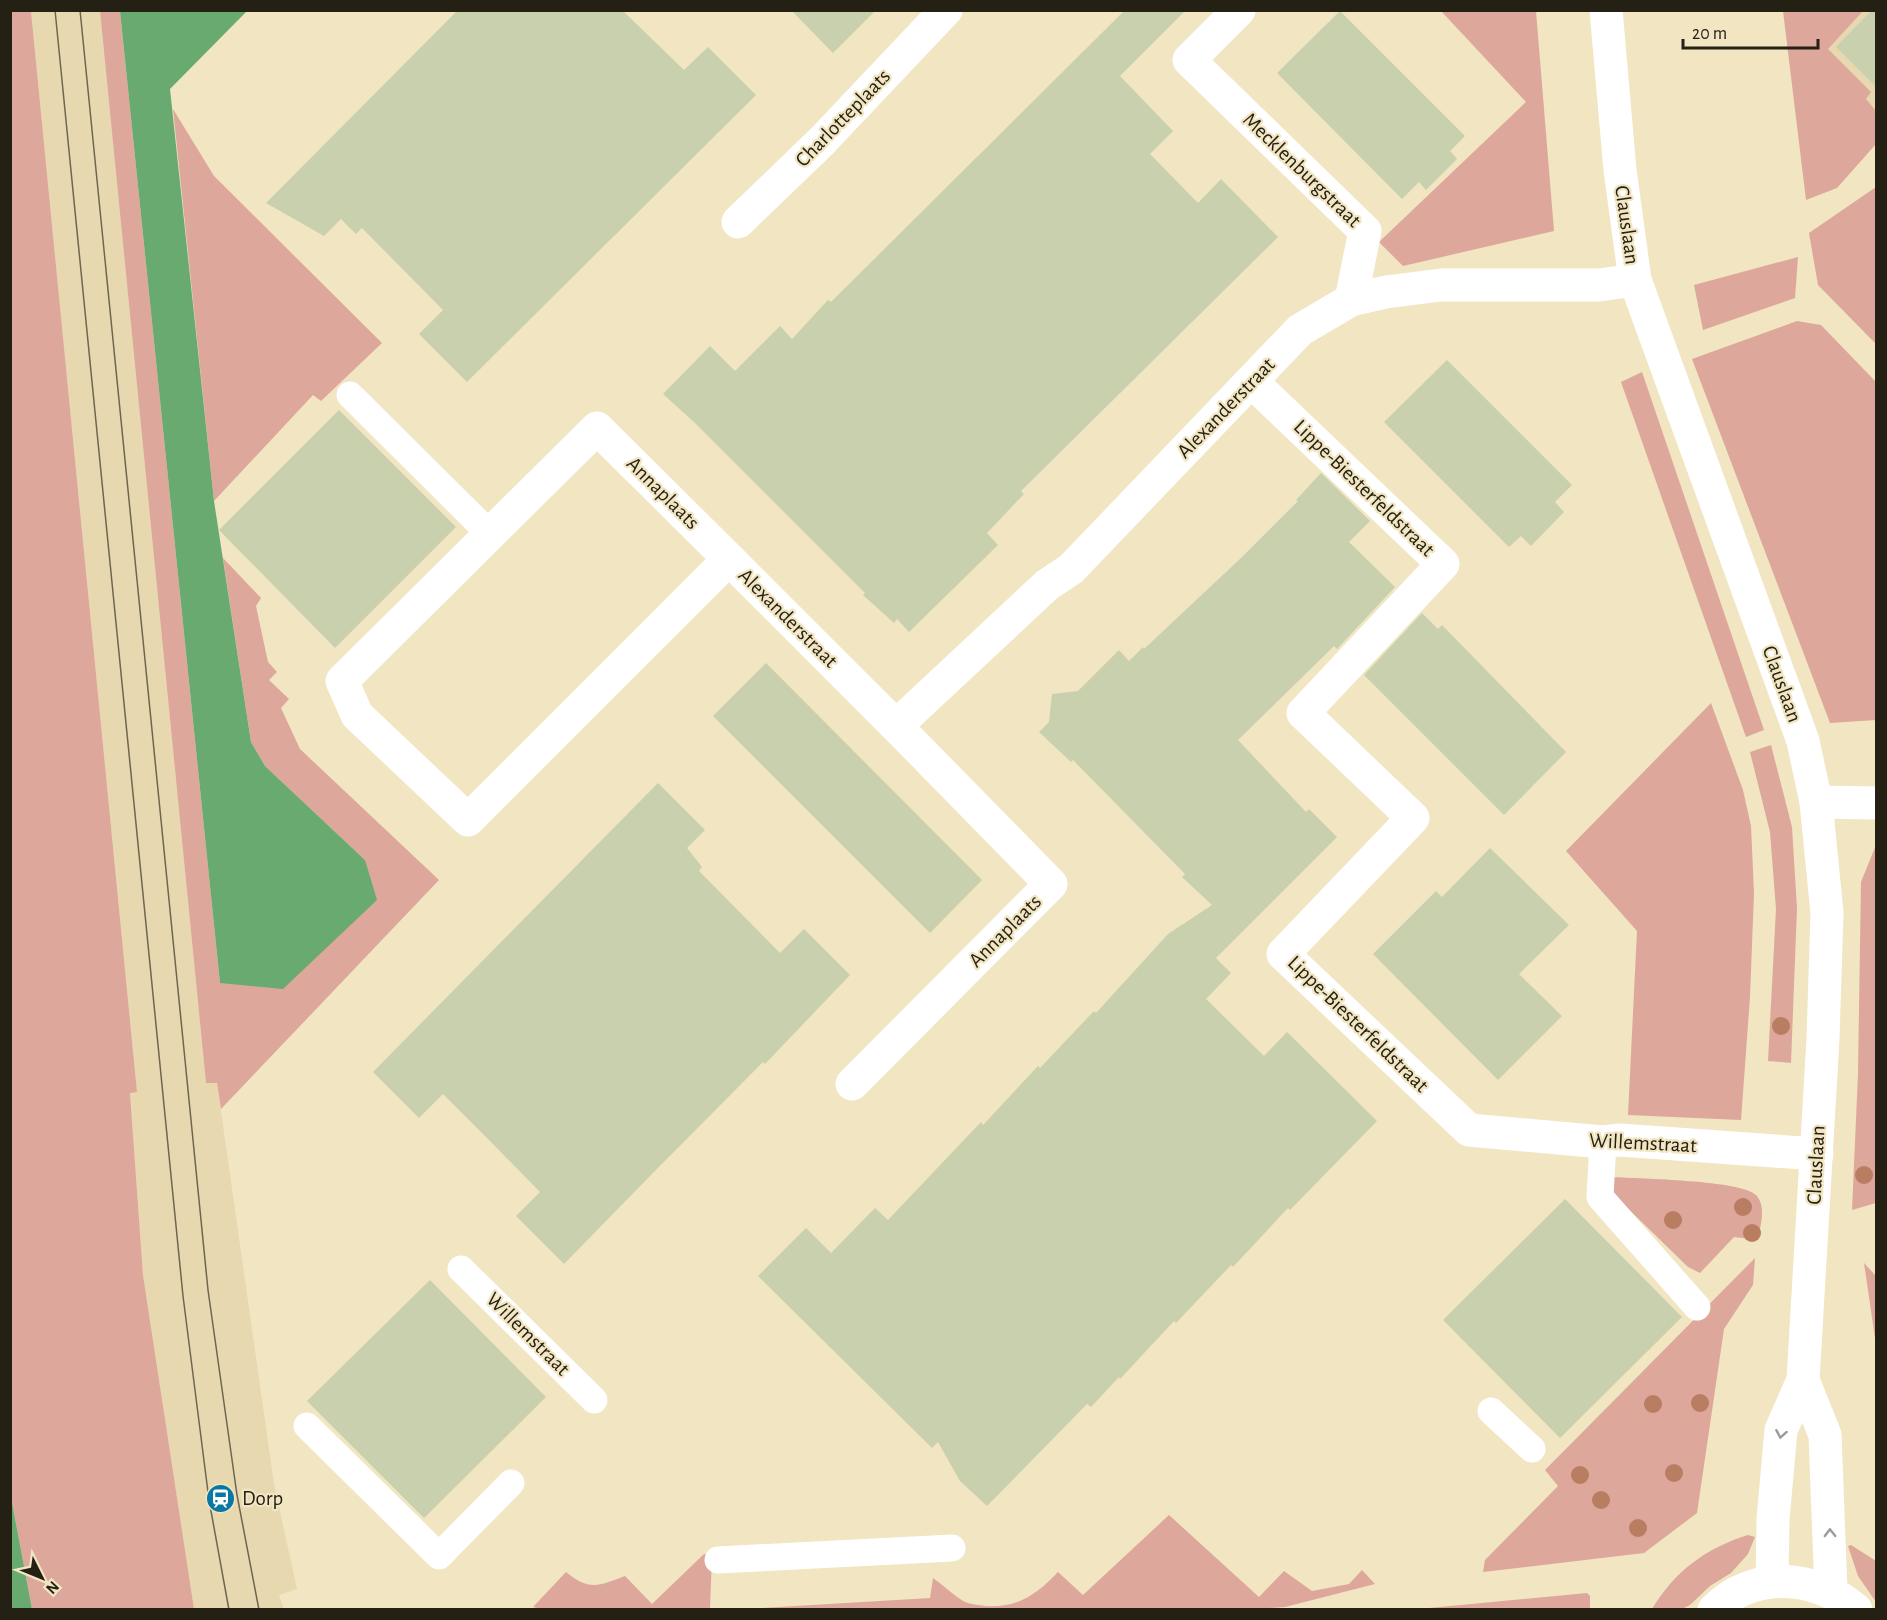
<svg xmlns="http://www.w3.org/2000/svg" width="1887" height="1620" font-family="'Alegreya Sans',sans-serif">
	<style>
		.built { fill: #e8d8af }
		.green { fill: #dea79b }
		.water { fill: #68aa70 }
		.building { fill: #c8d0ae }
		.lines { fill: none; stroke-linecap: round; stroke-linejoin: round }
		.service { stroke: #fff; stroke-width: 27 }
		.minor { stroke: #fff; stroke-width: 33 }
		.tertiary { stroke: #fff; stroke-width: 33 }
		.tram { stroke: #6d6652; stroke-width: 1.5 }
		.tree { fill: #b97d62 }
		.oneway { stroke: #9c9b95 }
		.labels { text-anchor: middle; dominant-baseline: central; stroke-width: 4.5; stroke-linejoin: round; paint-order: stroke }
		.street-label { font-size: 21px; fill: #242013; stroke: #f1e5c2 }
		.poi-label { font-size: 21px; fill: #242013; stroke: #f1e5c2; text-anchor: start }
	</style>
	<rect width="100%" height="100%" fill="#f1e5c2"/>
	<g class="built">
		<path d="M31,11h69l106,1072h11l57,401 23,105 -18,6 5,14h-90l-51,-334 -13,-183h7z"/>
		<path d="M1789,11h87v112z"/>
	</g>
	<g class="green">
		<path d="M10,11h21l106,1081 -7,1 13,182 51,334h-162l-21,-112z"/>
		<path d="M100,11h20l100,972 145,-123 -100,-94 -14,-24 -28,-184 38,40 -5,8 12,56 9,10 -8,8 20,19 -8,9 19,41 139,131 -218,229 -4,-26h-11z"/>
		<path d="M1441,11h95l18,220 -151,35 -24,-24 147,-140z"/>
		<path d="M1783,11h80l-35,38 43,43 -5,7 10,12v33l-39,44 -31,12z"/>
		<path d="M173,109l41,67 168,167 -61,58 -8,-6 -99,106z"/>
		<path d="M1876,187v157l-58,-59 -9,-52z"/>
		<path d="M1798,257l-3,41 -92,32 -9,-45z"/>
		<path d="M1797,321l24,4 55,57v338l-46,3 -138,-364z"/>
		<path d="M1642,372l122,358 -18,7 -125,-355z"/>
		<path d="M1711,703l32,87 8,36 3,67 -4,104 -9,123 -113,-5 9,-184 -71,-80z"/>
		<path d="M1771,745l21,82 5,81 -6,155 -23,-2 8,-152 -6,-77 -20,-80z"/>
		<path d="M1876,845v358l-24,7 6,-136 3,-192z"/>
		<path d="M1614,1177c26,2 127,3 142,18 11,12 4,31 2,45l-24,-3 -34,36 -12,-6 -75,-73z"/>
		<path d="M1755,1258l-2,27 -29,44 -27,184 -53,40 -161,19 2,-12 73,-74 -13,-16z"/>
		<path d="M1864,1263l12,13v69z"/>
		<path d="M1169,1515l90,82 25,-26 28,20 37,-7 13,-14 13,14 -90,23 -31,2h-507l183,-11 3,-20c10,7 19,16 30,23 6,3 15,4 22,5 33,2 51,-11 73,-34l25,23z"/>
		<path d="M1748,1535l7,2 -7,17 -17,19 -21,13 -20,19 -8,4h-30c23,-38 54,-61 96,-74z"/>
		<path d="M1851,1545l25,16v41l-18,-26 -10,-30z"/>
		<path d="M704,1554l8,1 -2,54 -166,1 -11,-3 33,-35c23,19 33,14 59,4l27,28z"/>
		<path d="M1587,1593l3,3v13h-171z"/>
	</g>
	<g class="water">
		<path d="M120,11h127l-77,78 44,412 37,241 14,24 100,94 12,40 -94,89 -63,-6z"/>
		<path d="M11,1497l21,112h-21z"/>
	</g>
	<g class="building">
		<path d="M458,10h164l62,60 24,-23 48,48 -289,287 -48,-48 24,-24 -81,-82 -6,6 -15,-15 -17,17 -58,-33z"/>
		<path d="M791,10h85l-43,43z"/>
		<path d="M1125,10h61l-66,66 53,55 -23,23 48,49 23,-24 57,58 -257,254 3,3 -37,39 11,12 -89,87 -12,-13 -3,4 -31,-28 2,-2 -170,-170 -32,-29 47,-48 25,25 45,-45 12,13 36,-39 3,2z"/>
		<path d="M1872,10h4v77l-40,-40z"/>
		<path d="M1340,11l125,125 -15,15 7,8 -31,31 -7,-8 -17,17 -125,-126z"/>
		<path d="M1447,360l125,125 -17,17 9,10 -33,34 -10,-10 -12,11 -125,-125z"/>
		<path d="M339,410l117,117 -121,121 -116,-118z"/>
		<path d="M1321,473l49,48 -21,21 46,45 -58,62 -3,-3 -96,94 68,72 3,-3 28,28 -121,121 15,15 -25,26 58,57 23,-24 90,89 -87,89 -2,-2 -55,59 -2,-2 -55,58 -2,-2 -54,58 -1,-2 -28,30 -4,-3 -100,102 -27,-25 -22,-39 -6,6 -174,-172 48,-48 25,25 44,-45 13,12 93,-98 2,3 55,-59 2,2 54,-57 2,2 72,-79 44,-29 -30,-28 3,-3 -112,-114 -2,2 -32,-30 10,-10 3,-28 26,-3 41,-41 10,11 14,-14 1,2 97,-91 57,-57 -2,-1z"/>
		<path d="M1422,613l16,16 4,-4 124,127 -62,63 -140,-140z"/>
		<path d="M766,663l216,217 -52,53 -217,-217z"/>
		<path d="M658,783l47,47 -18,18 15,19 -3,4 81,82 24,-24 46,46 -85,89 -2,-2 -114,115 -85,87 -48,-48 24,-24 -51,-52 -46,-46 -24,24 -46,-46z"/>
		<path d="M1490,848l79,77 -50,49 43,42 -64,64 -125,-126 63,-63 6,6z"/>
		<path d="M1565,1199l117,118 -122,121 -117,-118z"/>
		<path d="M430,1280l116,117 -122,121 -117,-117z"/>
	</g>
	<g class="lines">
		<g class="service">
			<path d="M350,395l140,139"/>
			<path d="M1603,1142l-3,55 97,110"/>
			<path d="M461,1269l133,131"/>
			<path d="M1491,1411l41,38"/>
			<path d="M307,1426l132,130 72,-73"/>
			<path d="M718,1560l234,-12"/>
		</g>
		<g class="minor">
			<path d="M1239,10l-50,50 176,171 -14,69"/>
			<path d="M1606,10l14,160 15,110 168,461 13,61 11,111 -4,126 -20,341 -22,50 -8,89 -1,62"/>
			<path d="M738,222l84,-81 124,-131"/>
			<path d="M1252,382l191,182 -140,149 110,105 -130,136 186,176 134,12 17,-2 197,14"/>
			<path d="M729,559l-132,-131 -255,253 15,34 111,105 261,-261 167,167 151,-141 24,-16 229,-239 51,-30 35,-8 55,-7h158l36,-5"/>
			<path d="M1816,802l60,1"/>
			<path d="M852,1084l199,-200 -155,-158"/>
			<path d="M1803,1380l22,55 6,156"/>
		</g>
		<path class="tertiary" d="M1714,1610c39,-40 101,-36 142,0"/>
		<g class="tram">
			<path d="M55,10l128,1286 26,204 20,110"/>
			<path d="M80,10l128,1280 29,205 22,115"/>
		</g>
	</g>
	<g class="tree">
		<circle cx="1781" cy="1026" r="9"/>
		<circle cx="1864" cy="1175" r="9"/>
		<circle cx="1743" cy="1207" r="9"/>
		<circle cx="1673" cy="1220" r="9"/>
		<circle cx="1752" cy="1233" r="9"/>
		<circle cx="1700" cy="1403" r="9"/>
		<circle cx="1653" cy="1404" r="9"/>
		<circle cx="1674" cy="1473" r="9"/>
		<circle cx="1580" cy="1475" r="9"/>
		<circle cx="1601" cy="1500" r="9"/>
		<circle cx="1638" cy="1528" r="9"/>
	</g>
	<defs><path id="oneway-chevron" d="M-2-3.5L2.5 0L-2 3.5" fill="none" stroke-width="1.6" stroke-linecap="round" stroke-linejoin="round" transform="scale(1.5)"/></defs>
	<g class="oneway">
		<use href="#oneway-chevron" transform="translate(1781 1434) rotate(100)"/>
		<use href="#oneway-chevron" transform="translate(1830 1533) rotate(-91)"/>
	</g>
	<defs>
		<symbol id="station-disc" viewBox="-11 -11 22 22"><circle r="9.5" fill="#0978a2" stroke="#f1e5c2"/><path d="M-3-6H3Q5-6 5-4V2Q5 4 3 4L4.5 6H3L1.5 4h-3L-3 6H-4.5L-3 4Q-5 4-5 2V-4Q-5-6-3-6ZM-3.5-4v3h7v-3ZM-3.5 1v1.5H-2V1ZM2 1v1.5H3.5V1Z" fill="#fff"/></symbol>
	</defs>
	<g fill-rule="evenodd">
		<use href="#station-disc" x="204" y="1482" width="33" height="33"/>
	</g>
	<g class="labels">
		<g class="street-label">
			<text transform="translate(843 118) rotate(-46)">Charlotteplaats</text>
			<text transform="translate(1302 170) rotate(44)">Mecklenburgstraat</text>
			<text transform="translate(1627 225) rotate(82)">Clauslaan</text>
			<text transform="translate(1226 408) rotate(-46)">Alexanderstraat</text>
			<text transform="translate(1364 488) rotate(44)">Lippe-Biesterfeldstraat</text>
			<text transform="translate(663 493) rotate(45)">Annaplaats</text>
			<text transform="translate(788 618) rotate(45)">Alexanderstraat</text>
			<text transform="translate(1782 684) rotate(70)">Clauslaan</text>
			<text transform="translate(1005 931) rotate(-45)">Annaplaats</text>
			<text transform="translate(1358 1024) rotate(44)">Lippe-Biesterfeldstraat</text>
			<text transform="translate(1643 1143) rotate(3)">Willemstraat</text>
			<text transform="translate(1816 1165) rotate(-87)">Clauslaan</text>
			<text transform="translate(528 1334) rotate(45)">Willemstraat</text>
		</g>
		<g class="poi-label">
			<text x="242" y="1498">Dorp</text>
		</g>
	</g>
	<rect width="1887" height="1620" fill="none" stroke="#242013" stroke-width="24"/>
	<g transform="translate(42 1578) rotate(133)" stroke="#f1e5c2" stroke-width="4.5" paint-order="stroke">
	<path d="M0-4.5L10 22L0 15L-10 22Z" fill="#242013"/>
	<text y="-9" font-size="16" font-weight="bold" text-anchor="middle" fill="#242013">N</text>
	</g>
	<path d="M1683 39v9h135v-9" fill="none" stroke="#242013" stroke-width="3"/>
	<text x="1692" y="39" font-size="18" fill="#242013" stroke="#f1e5c2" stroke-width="4.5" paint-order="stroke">20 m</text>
</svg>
